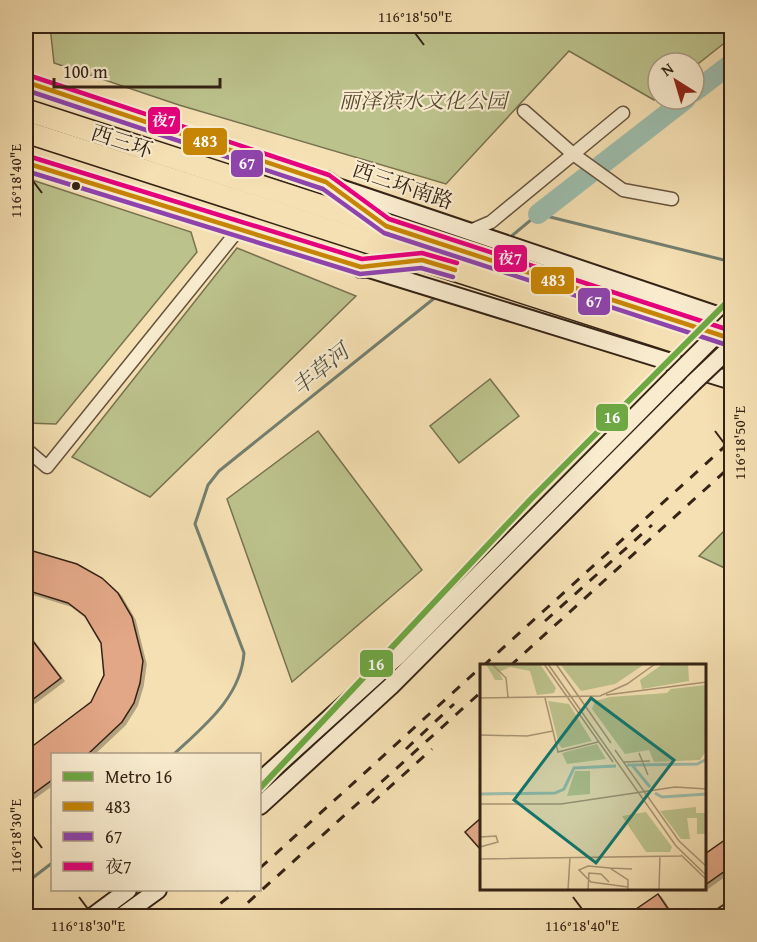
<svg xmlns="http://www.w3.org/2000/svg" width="757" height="942" font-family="'Gentium Book Plus','Noto Serif SC',serif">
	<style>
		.green { fill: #bcc28c; stroke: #787250; stroke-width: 1.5 }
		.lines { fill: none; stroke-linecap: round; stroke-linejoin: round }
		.stream { stroke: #737f70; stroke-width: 3 }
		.river { stroke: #9cbdac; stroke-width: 20 }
		.building { fill: #e1a786; stroke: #352315; stroke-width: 1.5; filter: url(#shadow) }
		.street-casing { stroke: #65523c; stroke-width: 15 }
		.secondary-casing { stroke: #352315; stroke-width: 20 }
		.highway-casing { stroke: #352315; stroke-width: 24 }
		.street { stroke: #f8ebce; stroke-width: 12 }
		.secondary { stroke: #f8ebce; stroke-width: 16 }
		.highway { stroke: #f5e0b3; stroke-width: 21 }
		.rail { stroke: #352315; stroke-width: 3; stroke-dasharray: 10 10; stroke-linecap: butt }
		.secondary-bridge-casing { stroke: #352315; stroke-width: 20; stroke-linecap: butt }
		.secondary-bridge { stroke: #f8ebce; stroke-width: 16 }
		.bus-1-casing { stroke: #f8ebce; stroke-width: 9 }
		.bus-2-casing { stroke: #f8ebce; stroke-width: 9 }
		.bus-3-casing { stroke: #f8ebce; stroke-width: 9 }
		.bus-1 { stroke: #c68505; stroke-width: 4.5 }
		.bus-2 { stroke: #8e44ad; stroke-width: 4.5 }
		.bus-3 { stroke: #e5007d; stroke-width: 4.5 }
		.metro-1-casing { stroke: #f8ebce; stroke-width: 10 }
		.metro-1 { stroke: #6da843; stroke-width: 6 }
		.ticks { fill: none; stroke: #352315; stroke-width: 2 }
		.bus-dot { fill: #352315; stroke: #f8ebce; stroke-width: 2 }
		.labels { text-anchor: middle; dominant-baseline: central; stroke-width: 4.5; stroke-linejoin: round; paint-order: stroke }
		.park-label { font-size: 21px; font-style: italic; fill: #574b33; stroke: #f8ebce }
		.street-label { font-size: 21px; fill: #352315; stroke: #f8ebce }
		.water-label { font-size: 22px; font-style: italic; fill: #545142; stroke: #f8ebce }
		.inset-river { fill: none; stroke: #9cbdac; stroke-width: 3 }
		.inset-road { fill: none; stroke: #a89474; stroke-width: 1.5 }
		.view { fill: #0f766e; fill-opacity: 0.15; stroke: #0f766e; stroke-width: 3 }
		.inset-edge { fill: none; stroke: #352315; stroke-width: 3 }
		.line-badge { stroke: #f8ebce; stroke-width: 2 }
		.badge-label { font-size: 16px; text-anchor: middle; font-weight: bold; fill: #fff }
		.neatline { fill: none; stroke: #352315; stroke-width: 2 }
		.ticks-label { font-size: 15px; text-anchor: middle; fill: #352315 }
	</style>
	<defs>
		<filter id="shadow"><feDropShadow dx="3" dy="3" stdDeviation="0" flood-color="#0004"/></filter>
	</defs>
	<rect width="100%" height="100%" fill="#f5e0b3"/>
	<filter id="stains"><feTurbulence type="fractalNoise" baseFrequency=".00333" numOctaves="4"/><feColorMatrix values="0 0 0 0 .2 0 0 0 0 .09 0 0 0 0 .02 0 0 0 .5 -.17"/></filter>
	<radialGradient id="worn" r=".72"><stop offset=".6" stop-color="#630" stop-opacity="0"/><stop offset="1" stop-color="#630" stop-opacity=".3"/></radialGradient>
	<g class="green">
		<path d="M50,26h681l1,11 -38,30v-4h-36v34l-4,3 -85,-49 -123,133 -267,-79 -125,-42z"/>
		<path d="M26,178l165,54 6,20 -141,172 -30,-1z"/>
		<path d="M237,248l119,48 -206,201 -78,-40z"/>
		<path d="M490,379l29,37 -60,47 -29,-37z"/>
		<path d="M318,431l104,139 -130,112 -65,-183z"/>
		<path d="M731,524v47l-32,-15z"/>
	</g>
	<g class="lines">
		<g class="stream">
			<path d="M508,239l30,-25 194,48"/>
			<path d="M174,754c30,-28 67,-57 70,-101l-49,-129 13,-39 11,-14 218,-175"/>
			<path d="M26,883l26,-20"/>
		</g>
		<g class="river">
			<path d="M694,92l38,-29"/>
			<path d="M538,214l148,-115"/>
		</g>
	</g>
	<g class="building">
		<path d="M26,549l51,15 25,14 16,15 14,24 11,44 -3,22 -6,20 -12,19 -34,32h-36v26l-26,19v-48l65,-49 13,-27 -3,-32 -16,-27 -17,-13 -42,-13z"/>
		<path d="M26,632l35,46 -29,22 -6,-8z"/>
		<path d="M481,818v32l-16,-18z"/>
		<path d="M732,835v31l-27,19v-31z"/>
		<path d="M658,894l15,22h-47z"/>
	</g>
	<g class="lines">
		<defs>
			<g id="street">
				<path d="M524,111l49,43 50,36 49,9"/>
				<path d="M470,231l21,-9 132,-109"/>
				<path d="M26,449l21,18 192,-238"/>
			</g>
			<g id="secondary">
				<path d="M26,82l706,238"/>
				<path d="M26,163l706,218"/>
				<path d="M260,781l138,-125 276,-279"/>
				<path d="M260,806l131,-120 302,-303"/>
				<path d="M93,916l35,-26"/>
				<path d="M122,916l36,-26"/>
				<path d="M723,916l9,-6"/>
			</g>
			<g id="highway">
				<path d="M26,110l706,229"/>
				<path d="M26,132l706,228"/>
				<path d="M326,182l42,31"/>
				<path d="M361,267l54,-6"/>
			</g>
		</defs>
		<use href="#street" class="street-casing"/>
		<use href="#secondary" class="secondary-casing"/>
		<use href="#highway" class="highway-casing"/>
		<use href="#street" class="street"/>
		<use href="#secondary" class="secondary"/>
		<use href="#highway" class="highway"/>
		<g class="rail">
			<path d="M545,621l107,-96"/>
			<path d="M483,666l249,-226"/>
			<path d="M510,666l222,-201"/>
			<path d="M406,749l48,-45"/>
			<path d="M372,803l60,-54"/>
			<path d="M260,868l221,-201"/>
			<path d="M205,916l32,-26"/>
			<path d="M233,916l248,-224"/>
		</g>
		<defs>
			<g id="secondary-bridge">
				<path d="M674,377l58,-58"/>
				<path d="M693,383l39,-37"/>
			</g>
		</defs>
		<use href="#secondary-bridge" class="secondary-bridge-casing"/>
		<use href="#secondary-bridge" class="secondary-bridge"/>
		<defs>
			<g id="bus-1">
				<path d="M26,82l300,100 60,44 346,113"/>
				<path d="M26,163l335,104 61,-7 33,10"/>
			</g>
			<g id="bus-2">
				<path d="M26,90l297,99 61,44 346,113"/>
				<path d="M26,171l334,103 61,-6 32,9"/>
			</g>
			<g id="bus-3">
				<path d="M28,75l301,100 60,44 343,112"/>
				<path d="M28,156l334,103 60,-6 35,10"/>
			</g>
		</defs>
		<use href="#bus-1" class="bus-1-casing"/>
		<use href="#bus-2" class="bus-2-casing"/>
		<use href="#bus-3" class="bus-3-casing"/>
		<use href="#bus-1" class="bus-1"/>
		<use href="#bus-2" class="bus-2"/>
		<use href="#bus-3" class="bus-3"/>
		<defs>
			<path id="metro-1" d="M260,788l271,-289 201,-202"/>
		</defs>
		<use href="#metro-1" class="metro-1-casing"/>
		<use href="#metro-1" class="metro-1"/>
	</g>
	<path class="ticks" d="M415,33l9,12M33,181l9,12M715,431l9,12M33,836l9,12M79,897l9,12M573,897l9,12"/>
	<circle class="bus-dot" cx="76" cy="186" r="5"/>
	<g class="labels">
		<g class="park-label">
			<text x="423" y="100">丽泽滨水文化公园</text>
		</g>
		<g class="street-label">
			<text transform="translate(122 141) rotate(18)">西三环</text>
			<text transform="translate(403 185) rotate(19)">西三环南路</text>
		</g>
		<g class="water-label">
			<text transform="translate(320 369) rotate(-39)">丰草河</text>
		</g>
	</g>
	<g transform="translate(480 664)">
		<rect width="226" height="226" fill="#f5e0b3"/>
		<path d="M6,0h54l16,24 -2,5 -17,2 -7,-24 -20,-4 -11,5 4,8h-8zM80,0h85l-30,20 -34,7zM183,0h25l1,17 -47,8 -2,-9zM226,21v66l-6,9 -46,2 -5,-12 -24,4 -33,-45 3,-8 15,-4 57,-4 4,-4zM68,37l21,3 23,37 -30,7 -3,-3zM117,80l9,15 -39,5 -5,-11zM95,107h15v23l-23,2zM216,143v6h10v21h-9v-16h-10l3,21h-9l-21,-28zM166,148l26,35 -2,5h-24l-24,-36z" fill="#bcc28c"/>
		<path class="inset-river" d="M147,101h5l18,22M152,101l65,-1 10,-5M175,129l7,4 45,-3M0,130l75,-1 9,-4 10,-21 42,-2"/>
		<path class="inset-road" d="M12,0l14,14 2,19M64,0l69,98M68,0l128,182 31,30M76,0l55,79M126,31l101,-13M0,34l120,-2 27,-12 28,-20M65,34l13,54 40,-10M0,71l47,1 26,-5M135,86l64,91 28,26M159,89l9,22M144,98l26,-1M0,140h81l114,-17 32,2M0,173l16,-1 2,6 -18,5M201,191l26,25M0,195l201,-3M130,204l-22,-2 -9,4 12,12 37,5M88,226l2,-33M108,226l1,-17 12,1 8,8M148,226v-10l-18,-12 22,1M179,226l1,-34"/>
		<path class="view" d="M111,34l83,62 -78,103 -82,-63z"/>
		<rect width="226" height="226" class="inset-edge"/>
	</g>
	<g class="line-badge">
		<rect x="147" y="106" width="34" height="29" rx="6" fill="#e5007d"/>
		<rect x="182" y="127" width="46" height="29" rx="6" fill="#c68505"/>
		<rect x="230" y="149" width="34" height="29" rx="6" fill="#8e44ad"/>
		<rect x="493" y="244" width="35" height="29" rx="6" fill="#e5007d"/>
		<rect x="530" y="266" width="45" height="29" rx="6" fill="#c68505"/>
		<rect x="577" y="287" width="34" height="29" rx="6" fill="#8e44ad"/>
		<rect x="595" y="403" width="34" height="29" rx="6" fill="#6da843"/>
		<rect x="359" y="649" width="35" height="29" rx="6" fill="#6da843"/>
	</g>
	<g class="badge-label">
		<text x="164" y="126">夜7</text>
		<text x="205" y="147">483</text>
		<text x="247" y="169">67</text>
		<text x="510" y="264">夜7</text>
		<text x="553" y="286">483</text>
		<text x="594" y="307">67</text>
		<text x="612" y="423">16</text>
		<text x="376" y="670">16</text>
	</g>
	<rect width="757" height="942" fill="none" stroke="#f5e0b3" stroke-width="66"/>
	<rect x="51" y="753" width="210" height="138" fill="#f8ebce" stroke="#aa9b84" stroke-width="1.5"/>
	<rect x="63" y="772" width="30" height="9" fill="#6da843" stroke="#aa9b84" stroke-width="1.5"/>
	<text x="105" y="783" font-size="18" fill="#352315">Metro 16</text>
	<rect x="63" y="802" width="30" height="9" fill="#c68505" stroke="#aa9b84" stroke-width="1.5"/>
	<text x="105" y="813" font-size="18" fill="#352315">483</text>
	<rect x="63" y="832" width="30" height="9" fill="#8e44ad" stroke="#aa9b84" stroke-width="1.5"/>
	<text x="105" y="843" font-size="18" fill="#352315">67</text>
	<rect x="63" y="862" width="30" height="9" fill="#e5007d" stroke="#aa9b84" stroke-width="1.5"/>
	<text x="105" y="873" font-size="18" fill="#352315">夜7</text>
	<g transform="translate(676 81) rotate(323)"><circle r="28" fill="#f8ebce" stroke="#aa9b84" stroke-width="1.5"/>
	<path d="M0-4.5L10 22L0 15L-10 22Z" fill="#8f2418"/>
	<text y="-9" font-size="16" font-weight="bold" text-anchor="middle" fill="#352315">N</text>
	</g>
	<path d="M54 78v9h166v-9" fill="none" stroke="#352315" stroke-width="3"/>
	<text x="63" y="78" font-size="18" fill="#352315" stroke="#f8ebce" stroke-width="4.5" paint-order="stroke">100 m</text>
	<rect x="33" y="33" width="691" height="876" class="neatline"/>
	<g class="ticks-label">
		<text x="415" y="22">116°18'50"E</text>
		<text transform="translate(16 181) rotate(-90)" y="5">116°18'40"E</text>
		<text transform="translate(740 443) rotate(-90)" y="5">116°18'50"E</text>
		<text transform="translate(16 836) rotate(-90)" y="5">116°18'30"E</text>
		<text x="88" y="931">116°18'30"E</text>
		<text x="582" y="931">116°18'40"E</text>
	</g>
	<rect width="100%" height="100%" filter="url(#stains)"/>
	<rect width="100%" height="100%" fill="url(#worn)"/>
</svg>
